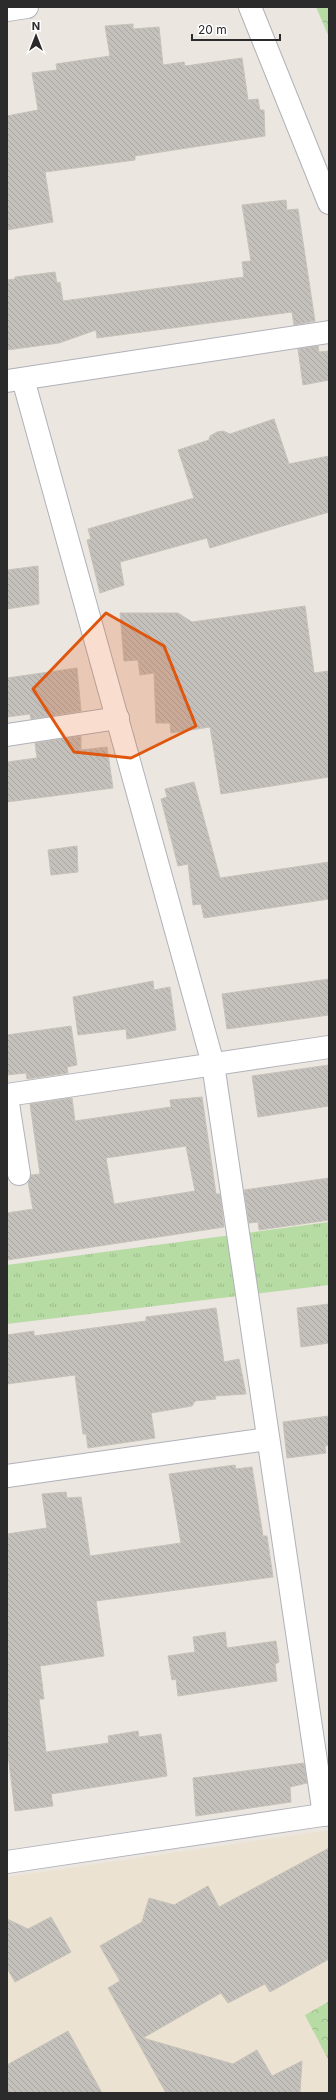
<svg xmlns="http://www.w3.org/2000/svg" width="336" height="2100" font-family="Inter,sans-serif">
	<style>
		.education { fill: #ebe2d1 }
		.grass { fill: url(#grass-tufts) }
		.forest { fill: url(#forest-crowns) }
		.building { fill: url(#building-back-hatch); stroke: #c7c2b9; fill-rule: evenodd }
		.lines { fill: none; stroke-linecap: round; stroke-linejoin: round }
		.street-casing { stroke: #b0b1ba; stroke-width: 24 }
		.secondary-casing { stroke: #b0b1ba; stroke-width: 24 }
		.street { stroke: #fff; stroke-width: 22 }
		.secondary { stroke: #fff; stroke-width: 22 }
		.marked { fill: #df570e; fill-opacity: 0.2; stroke: #df570e; stroke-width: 3; stroke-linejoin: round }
	</style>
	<defs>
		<pattern id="grass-tufts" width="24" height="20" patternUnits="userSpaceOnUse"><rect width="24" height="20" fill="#b6dba3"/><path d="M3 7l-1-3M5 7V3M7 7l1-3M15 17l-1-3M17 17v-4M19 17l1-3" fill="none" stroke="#9dbc8c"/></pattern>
		<pattern id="forest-crowns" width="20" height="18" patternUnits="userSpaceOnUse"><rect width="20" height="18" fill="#b6dba3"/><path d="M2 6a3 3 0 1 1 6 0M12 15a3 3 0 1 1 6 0" fill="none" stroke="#9dbc8c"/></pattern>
		<pattern id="building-back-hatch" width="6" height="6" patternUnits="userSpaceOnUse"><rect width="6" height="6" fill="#c4c0bb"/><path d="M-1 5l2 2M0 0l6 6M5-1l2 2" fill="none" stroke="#a9a5a1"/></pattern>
	</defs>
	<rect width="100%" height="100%" fill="#ebe6e0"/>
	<path class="education" d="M329,1830v263h-322v-216z"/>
	<path class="grass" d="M329,1222v63l-322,39v-59z"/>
	<g class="forest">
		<path d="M316,7h13v30z"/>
		<path d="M328,2002l1,2v57l-24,-46z"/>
	</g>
	<g class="building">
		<path d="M133,24v5l26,-2 4,38 21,-3 1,4 57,-8 6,42 10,-1 2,11h4l1,26 -130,20v4l-90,12 8,50 -46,8v-114l31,-6 -6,-37 25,-3 -1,-6 54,-8 -5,-30z"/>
		<path d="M286,200l1,10 11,-1 17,112 -21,4 -2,-13 -195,26 -1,-8 -37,13 -52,7v-70l8,-1v-2l40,-5 2,11 3,-1 3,19 181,-24 -2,-15 9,-1 -9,-56z"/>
		<path d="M318,346l1,6 10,-1v29l-26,5 -5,-36z"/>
		<path d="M274,419l15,45 40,-8v56l-119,36 -3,-10 -87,24 4,23 -24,8 -13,-53 4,-1 -3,-10 106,-31 -16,-48 31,-10 1,-4 7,-4 6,-1 7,3z"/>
		<path d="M38,566l1,38 -32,5v-39z"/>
		<path d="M305,606l9,67 15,-2v106l-108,17 -11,-67 -39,6 -1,-10h-14l-2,-50 -14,2 -2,-15 -14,1 -4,-48h58l14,9z"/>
		<path d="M77,668l4,43 -50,8 -1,-5 -23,3v-39z"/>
		<path d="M81,736v14l26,-3 6,41 -106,14v-40l30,-4 -2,-15z"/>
		<path d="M194,782l26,96 109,-16v37l-125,19 -3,-14 -8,1 -5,-41 -10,2 -17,-67 6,-2 -2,-8z"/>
		<path d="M77,846l1,26 -27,3 -3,-25z"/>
		<path d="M329,979v36l-102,14 -5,-35z"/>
		<path d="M153,981l1,9 16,-3 6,43 -49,9 -1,-10 -48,6 -5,-38z"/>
		<path d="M71,1026l6,39 -10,2 1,6 -41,6 -1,-6 -19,2v-40z"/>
		<path d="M329,1065v41l-71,11 -6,-41z"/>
		<path d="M202,1097l14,97h4l4,33 -217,33v-47l26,-4 -5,-27 3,-7 9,-1 -10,-70 42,-6 3,23 96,-14 -1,-7zM186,1146l9,45 -81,13 -8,-46z"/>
		<path d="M329,1178v42l-70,10 -1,-8 -9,1 -5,-33z"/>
		<path d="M329,1304v39l-28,4 -4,-39z"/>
		<path d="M216,1308l8,54 15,-3 7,35 -31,2 1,3 -21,2 -3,5 -41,7 4,25 -67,10 -2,-14h-3l-8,-59 -68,9v-49l27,-4v5l112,-15v-4z"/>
		<path d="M329,1416v29l-4,1 1,7 -39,5 -4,-36z"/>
		<path d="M235,1465l1,4 16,-2 11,69h4l6,41 -177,24 8,55 -64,10 4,33h-5l7,53 63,-9 -1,-7 30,-5 1,6 22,-3 6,42 -116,18 2,12 -38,5 -8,-64v-213l40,-6 -5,-34 24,-2 1,6 14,-1 9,59 91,-13 -12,-69z"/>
		<path d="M225,1632l2,16 49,-7 3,21 -4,2 2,17 -99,15 -2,-17 -4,1 -4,-24 27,-4 -2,-15z"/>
		<path d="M304,1763l3,20 -17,4 1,15 -95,14 -3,-38z"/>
		<path d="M329,1848v111l-59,33 -5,-8 -37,19 -7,-10 -78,45 90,26 24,-14 15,26 30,-15 -2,32h-134l-58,-105 12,-7 -20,-35 42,-24 7,-24 25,7 34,-19 11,21z"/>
		<path d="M51,1917l20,35 -56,30 -8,-14v-49l21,10z"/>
		<path d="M68,2031l34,62h-95v-28z"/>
	</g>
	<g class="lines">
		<defs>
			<g id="street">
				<path d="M7,10l20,-3"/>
				<path d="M23,379l190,685 111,751"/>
				<path d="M7,381l322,-49"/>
				<path d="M7,735l111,-17"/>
				<path d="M7,1095l322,-48"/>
				<path d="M7,1097l12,77"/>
				<path d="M7,1476l261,-37"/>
				<path d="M7,1862l322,-48"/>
			</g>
			<path id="secondary" d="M250,7l79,196"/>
		</defs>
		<use href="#street" class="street-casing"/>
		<use href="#secondary" class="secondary-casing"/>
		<use href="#street" class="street"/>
		<use href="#secondary" class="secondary"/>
	</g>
	<path class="marked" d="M106,613l58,33 32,80 -65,32 -57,-6 -41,-63z"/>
	<rect width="336" height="2100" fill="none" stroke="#2b2b2b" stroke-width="16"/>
	<g transform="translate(36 36)" stroke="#ffffff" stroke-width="3" paint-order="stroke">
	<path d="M0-3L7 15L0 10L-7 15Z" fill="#2b2b2b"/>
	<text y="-6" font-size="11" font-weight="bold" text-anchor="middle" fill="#2b2b2b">N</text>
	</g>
	<path d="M192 34v6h88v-6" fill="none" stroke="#2b2b2b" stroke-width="2"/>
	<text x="198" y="34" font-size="12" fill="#2b2b2b" stroke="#ffffff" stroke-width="3" paint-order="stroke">20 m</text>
</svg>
